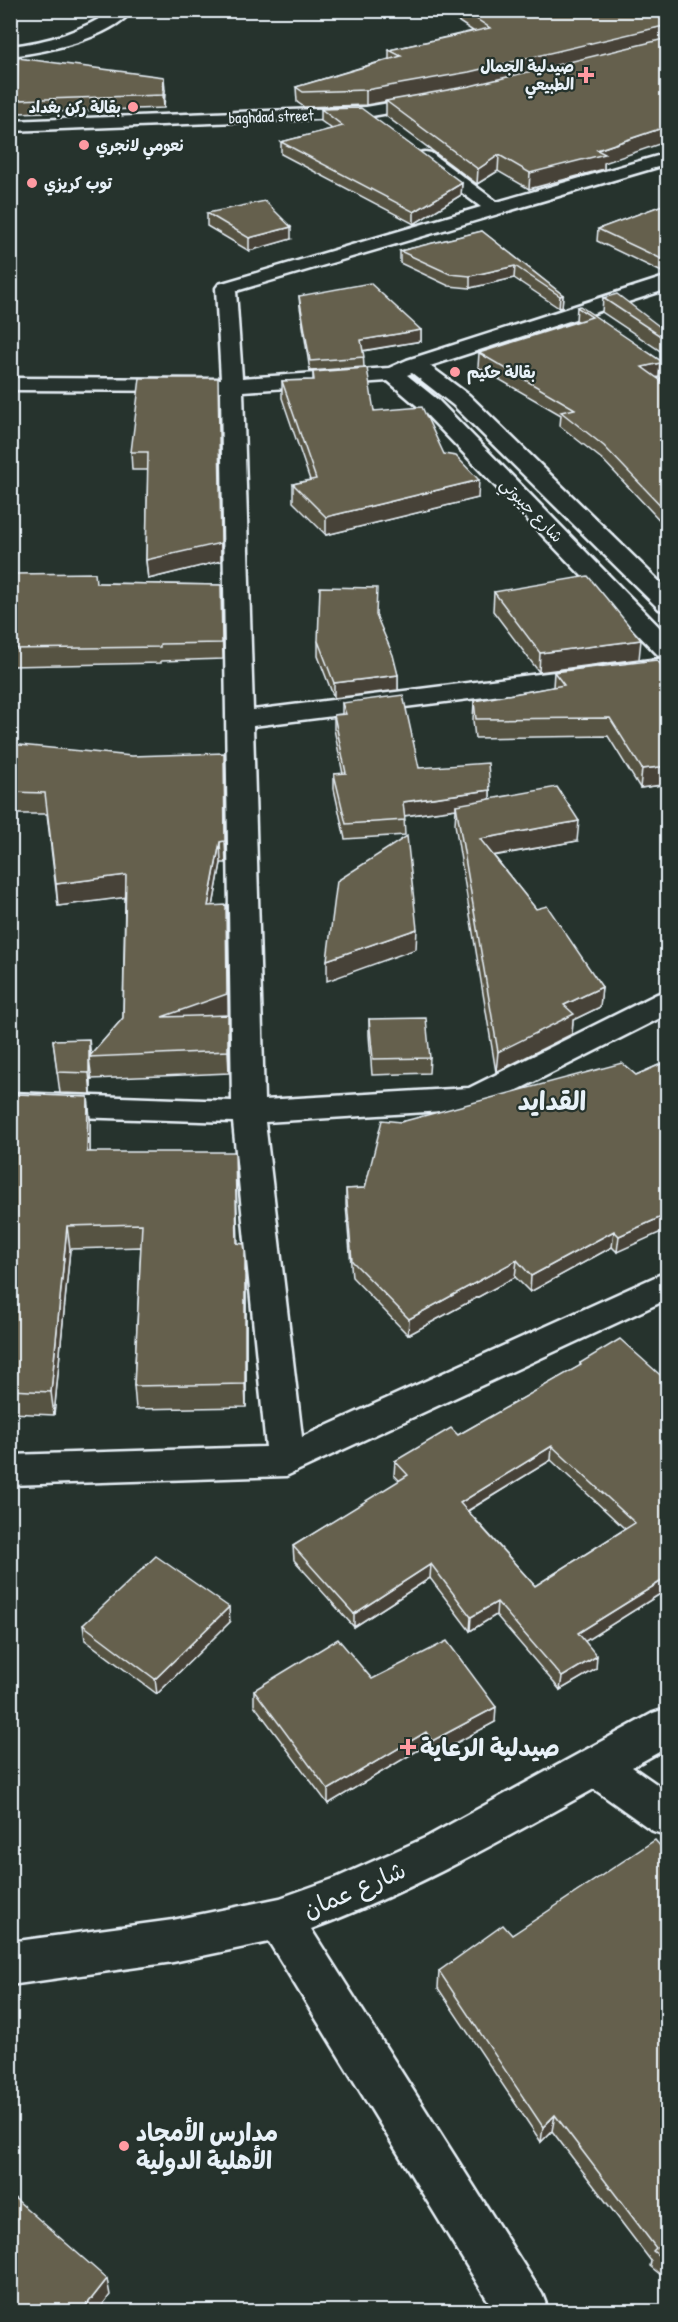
<svg xmlns="http://www.w3.org/2000/svg" width="678" height="2322" font-family="'Patrick Hand','Playpen Sans Arabic',sans-serif">
	<style>
		.lines { fill: none; stroke-linecap: round; stroke-linejoin: round }
		.minor-casing { stroke: #e8f1f8; stroke-width: 5 }
		.minor { fill: #26332d; fill-rule: evenodd }
		.wall { fill: #575343; stroke: #e8f1f8; stroke-width: 1.5; fill-rule: evenodd }
		.shaded-wall { fill: #474337; stroke: #e8f1f8; stroke-width: 1.5 }
		.building { fill: #65604e; stroke: #e8f1f8; stroke-width: 1.5; fill-rule: evenodd }
		.poi-dot { fill: #ff9aa2; stroke: #26332d; stroke-width: 2 }
		.labels { text-anchor: middle; dominant-baseline: central; stroke-width: 4.5; stroke-linejoin: round; paint-order: stroke }
		.far-poi-label { font-size: 16px; font-weight: bold; fill: #e8f1f8; stroke: #26332d; text-anchor: start }
		.far-street-label { font-size: 16px; fill: #e8f1f8; stroke: #26332d }
		.near-poi-label { font-size: 24px; font-weight: bold; fill: #e8f1f8; stroke: #26332d; text-anchor: start }
		.near-street-label { font-size: 24px; fill: #e8f1f8; stroke: #26332d }
		.district-label { font-size: 26px; font-weight: bold; fill: #e8f1f8; stroke: #26332d }
	</style>
	<rect width="100%" height="100%" fill="#26332d"/>
	<filter id="ink" filterUnits="userSpaceOnUse"><feTurbulence type="fractalNoise" baseFrequency=".0167" numOctaves="2"/><feDisplacementMap in="SourceGraphic" scale="12" xChannelSelector="R" yChannelSelector="G"/><feConvolveMatrix kernelMatrix="1 2 1 2 8 2 1 2 1" color-interpolation-filters="sRGB"/></filter>
	<g filter="url(#ink)">
		<g class="lines">
			<defs>
				<g id="minor">
					<path d="M114,10h19c-24,29 -87,42 -123,46v-10c39,-4 71,-15 104,-36z"/>
					<path d="M429,96l6,1 2,4 -2,4 -69,12 -356,14v-10l356,-14z"/>
					<path d="M425,152l6,1 66,49 171,-49v11l-432,127 6,87 147,-10 18,-8 261,-84v13l-238,77 39,29 199,195v21l-9,-2 -206,-204 -41,-32 -5,2 31,25 230,236v38l-415,52 11,374 205,-12 188,-94 11,-3v23l-182,92 -11,3 -210,13 37,315 366,-166v28l-382,177 -276,9v-30l256,-8 -33,-325 -223,-7v-22l222,8 -11,-710 -211,-1v-12l211,1 -5,-91 3,-4 262,-77 -62,-46 -3,-4 3,-4zM388,381l34,29 237,246 8,2 -414,52 -10,-319z"/>
					<path d="M668,1708v39l-36,20 36,25v44l-15,-5 -59,-42c-92,51 -183,103 -283,140l231,365 7,18h-54l-226,-370 -96,20 -163,23v-43l163,-22 107,-22 56,-20 91,-41 226,-124z"/>
				</g>
			</defs>
			<use href="#minor" class="minor-casing"/>
			<use href="#minor" class="minor"/>
		</g>
		<g class="wall">
			<path d="M441,10h227l-64,153v6l-75,20 -31,-18 -21,13 -91,-68v-15l12,-2 -32,6 -62,2 -7,-5 -1,-15 93,-28v-9l84,-19z"/>
			<path d="M165,90l-1,18 -146,5 -1,-13z"/>
			<path d="M321,109l141,74 -1,12 -47,29 -133,-70v-12l51,-13 -11,-8z"/>
			<path d="M668,203v72l-71,-34 1,-12z"/>
			<path d="M207,213l84,26 -42,12 -42,-25z"/>
			<path d="M482,231l81,64 -1,12 -3,1 -45,-30 -44,10 -21,-2 -49,-23v-12z"/>
			<path d="M299,296l122,34v11l-58,10 1,16 -54,4 -10,-64z"/>
			<path d="M603,298l65,35v23l-66,-44z"/>
			<path d="M577,307l84,54 7,1v21l-9,-6h-3l12,9v143l-65,-69 -43,-34 1,-11 -83,-48 1,-14 99,-32 -2,-1z"/>
			<path d="M313,372l131,82 34,44 -152,37 -33,-33v-18l17,-4 -28,-82v-17l31,-1z"/>
			<path d="M219,395l2,166 -73,18 -2,-19 2,-90h-16l-1,-18z"/>
			<path d="M96,583l125,2 2,74 -62,2v2l-151,3v-67z"/>
			<path d="M494,592l145,67 -100,13 -46,-61z"/>
			<path d="M376,615l22,60v15l-64,8 -16,-42v-15z"/>
			<path d="M668,665v119l-28,4 -32,-52 -133,2 -2,-18 1,-19 79,-14 1,-15z"/>
			<path d="M342,703l77,65 71,22v9l87,42 -83,15 42,53 66,78 -2,20 -27,13 -1,14 -76,38 -41,-248 1,-15 -52,7 1,19 -60,4 -11,-50v-15h9l-9,-45v-14l8,-1z"/>
			<path d="M10,744l215,30 1,89h-5l-8,43 14,22 2,145 -137,6 -1,-6v21l-31,-1 -7,-53 38,15 32,-37 2,-121 -67,9 -11,-92h-37z"/>
			<path d="M369,1019l61,39 -1,15 -57,2 -3,-40z"/>
			<path d="M668,1061l-51,191 -5,-5 -82,45 -15,-15 -107,58 -56,-58 -6,-72v-16l19,-1 36,-66 235,-47z"/>
			<path d="M88,1097l2,23v32l146,24 2,67 8,32v132l-110,2 -2,-23 7,-139 -71,2 -16,166 -44,-2v-306z"/>
			<path d="M580,1363l88,19v207l-83,52 11,28 -36,21 -64,-75 -26,16 -40,-53 -76,49 -60,-67 -1,-14 107,-65 -6,-6 1,-14 63,-26 122,-69zM551,1460l74,69 -90,57 -67,-75z"/>
			<path d="M230,1622l-73,72 -72,-54 -2,-15z"/>
			<path d="M372,1679l123,43 -63,34 -7,-10 -97,58 -74,-99v-15z"/>
			<path d="M668,1855v426l-18,-15 1,-5 -99,-130 -11,11 -103,-154 1,-17 73,-36z"/>
		</g>
		<g class="shaded-wall">
			<path d="M668,25v14l-199,48 -103,18v-15z"/>
			<path d="M164,77l1,13 -1,18 -1,-13z"/>
			<path d="M668,126v15l-64,22v6l-75,20 1,-16z"/>
			<path d="M499,155l-1,16 -21,13 1,-15z"/>
			<path d="M462,183l-1,12 -47,29v-12z"/>
			<path d="M291,227v12l-42,12v-13z"/>
			<path d="M515,266l-1,12 -44,10v-12z"/>
			<path d="M563,295l-1,12 -3,1 1,-12z"/>
			<path d="M421,330v11l-60,10v-11z"/>
			<path d="M660,363l-1,14 -18,4 1,-14z"/>
			<path d="M219,395l2,166 -73,18 -2,-19z"/>
			<path d="M479,480l-1,18 -152,37v-18z"/>
			<path d="M641,640l-2,19 -100,13 1,-19z"/>
			<path d="M398,675v15l-64,8v-15z"/>
			<path d="M224,753l1,21 1,89 -1,-22z"/>
			<path d="M668,766v18l-28,4 2,-19z"/>
			<path d="M490,790v15h-34v4l-53,7v-14z"/>
			<path d="M579,821l-2,20 -98,17 1,-19z"/>
			<path d="M220,842l1,21 -12,65 -1,-22z"/>
			<path d="M126,875l2,22 -70,9 -2,-22z"/>
			<path d="M226,905l1,23 2,145 -1,-22 -66,-34z"/>
			<path d="M417,929l-1,20 -89,32v-21z"/>
			<path d="M602,987l-2,20 -27,13 -1,14 -76,38 2,-20 66,-47z"/>
			<path d="M89,1039l2,18h-2l2,16v21l-2,-21z"/>
			<path d="M88,1097l2,23v55l-3,-23z"/>
			<path d="M668,1214v15l-51,23 2,-16z"/>
			<path d="M67,1226l3,23 -16,166 -3,-23z"/>
			<path d="M614,1231l-2,16 -82,45 1,-16z"/>
			<path d="M245,1252l1,23v132l-1,-23z"/>
			<path d="M517,1260l-2,17 -107,58 1,-16z"/>
			<path d="M552,1446l-1,14 -92,56 1,-13z"/>
			<path d="M431,1564l-1,14 -76,49v-13z"/>
			<path d="M668,1577v12l-92,58 2,-14z"/>
			<path d="M497,1602l-1,13 -26,16 1,-14z"/>
			<path d="M229,1607l1,15 -73,72 -2,-15z"/>
			<path d="M597,1656l-1,13 -36,21 2,-13z"/>
			<path d="M496,1707l-1,15 -63,34v-15z"/>
			<path d="M426,1732l-1,14 -97,58v-14z"/>
			<path d="M668,1953v15l-7,-10z"/>
			<path d="M555,2115l-3,16 -11,11 2,-15z"/>
			<path d="M107,2279l3,16 -13,17h-16z"/>
		</g>
		<g class="building">
			<path d="M463,10h205v15l-199,47 -103,18 -63,2 -7,-5 105,-31 -12,-6 101,-22z"/>
			<path d="M668,38v88l-71,24 8,4 -75,19 -31,-18 -21,14 -92,-68 84,-15z"/>
			<path d="M18,58l146,19 -1,18 -146,5z"/>
			<path d="M361,108l101,75 -48,29 -133,-70 62,-16 -22,-17z"/>
			<path d="M265,201l26,26 -42,11 -42,-25z"/>
			<path d="M668,203v59l-70,-33z"/>
			<path d="M482,231l81,64 -3,1 -45,-30 -45,10 -20,-2 -50,-23z"/>
			<path d="M370,283l51,47 -60,10 3,17 -54,4 -11,-65z"/>
			<path d="M617,294l51,39v8l-65,-43z"/>
			<path d="M580,306l81,55 7,1v6l-8,-5 -18,4 26,19v127l-64,-67 -43,-34 14,-3 -96,-56 113,-36 -15,-10z"/>
			<path d="M367,368l7,43 48,-4 22,47 12,2 23,24 -153,37 -33,-33 23,-5 -34,-98 32,-1 -1,-8z"/>
			<path d="M140,378h78l3,165 -75,17 2,-108h-17z"/>
			<path d="M95,573l1,10 125,2 1,58 -62,1v3l-150,2v-50l3,-25z"/>
			<path d="M588,576l53,64 -101,13 -46,-61z"/>
			<path d="M320,587l57,1 -1,27 17,40 5,20 -64,8 -16,-42z"/>
			<path d="M657,660l5,6 6,-1v101l-26,3 -32,-51 -134,1 -2,-18 90,-16 -10,-13z"/>
			<path d="M403,695l16,73 69,-5 2,27 -87,12 2,18 -59,4 -12,-50 12,-1 -12,-58 12,-1 -4,-11z"/>
			<path d="M10,744l122,12 92,-3 1,88 -5,1 -12,64 18,-1 1,89 -65,23 66,-2v36l-139,6 34,-39 3,-143 -70,9 -11,-91 -35,-1z"/>
			<path d="M557,787l22,34 -99,18 56,70 11,-3 55,81 -38,18 10,9 -76,38 -42,-247z"/>
			<path d="M407,836l10,93 -90,31 10,-79z"/>
			<path d="M426,1018l4,40 -57,1 -4,-40z"/>
			<path d="M89,1039v34l-32,-1 -4,-32z"/>
			<path d="M668,1061v153l-49,22 -5,-5 -83,45 -14,-16 -108,59 -57,-58 -6,-72 19,-1 17,-68 19,2 221,-59 14,12z"/>
			<path d="M16,1094l72,3 -1,55h148l2,91 7,1 1,8v132l-111,2 8,-162 -75,2 -16,166 -41,-2v-283z"/>
			<path d="M620,1339l48,43v195l-90,56 19,23 -35,21 -65,-75 -26,15 -40,-53 -77,50 -61,-68 115,-71 -13,-14 56,-33 7,7 123,-70 -1,-2zM552,1446l83,77 -100,63 -75,-83z"/>
			<path d="M156,1556l73,51 -74,72 -72,-54z"/>
			<path d="M338,1639l34,40 75,-38 49,66 -64,34 -6,-9 -98,58 -74,-100z"/>
			<path d="M655,1840l13,15v98l-7,5 7,4v301l-15,-12 3,-3 -101,-133 -12,12 -104,-156 64,-46 9,10z"/>
			<path d="M10,2194l97,85 -26,33h-71z"/>
		</g>
	</g>
	<g class="poi-dot">
		<path d="M583 66h6v6h6v6h-6v6h-6v-6h-6v-6h6z"/>
		<circle cx="133" cy="107" r="6"/>
		<circle cx="84" cy="145" r="6"/>
		<circle cx="32" cy="183" r="6"/>
		<circle cx="455" cy="372" r="6"/>
		<path d="M405 1738h6v6h6v6h-6v6h-6v-6h-6v-6h6z"/>
		<circle cx="124" cy="2146" r="6"/>
	</g>
	<g class="labels">
		<g class="far-poi-label">
			<text x="574" y="66" text-anchor="end">صيدلية الجمال<tspan x="574" dy="18">الطبيعي</tspan></text>
			<text x="121" y="107" text-anchor="end">بقالة ركن بغداد</text>
			<text x="96" y="145">نعومي لانجري</text>
			<text x="44" y="183">توب كريزي</text>
			<text x="467" y="372">بقالة حكيم</text>
		</g>
		<g class="far-street-label">
			<text transform="translate(271 116) rotate(-2)">baghdad street</text>
			<text transform="translate(532 510) rotate(46)">شارع جيبوتي</text>
		</g>
		<g class="near-poi-label">
			<text x="420" y="1747">صيدلية الرعاية</text>
			<text x="136" y="2132">مدارس الأمجاد<tspan x="136" dy="28">الأهلية الدولية</tspan></text>
		</g>
		<g class="near-street-label">
			<text transform="translate(354 1889) rotate(-23)">شارع عمان</text>
		</g>
		<g class="district-label">
			<text x="552" y="1100">القدايد</text>
		</g>
	</g>
	<rect width="678" height="2322" fill="none" stroke="#26332d" stroke-width="36"/>
	<rect x="18" y="18" width="642" height="2286" fill="none" stroke="#e8f1f8" stroke-width="2" filter="url(#ink)"/>
</svg>
